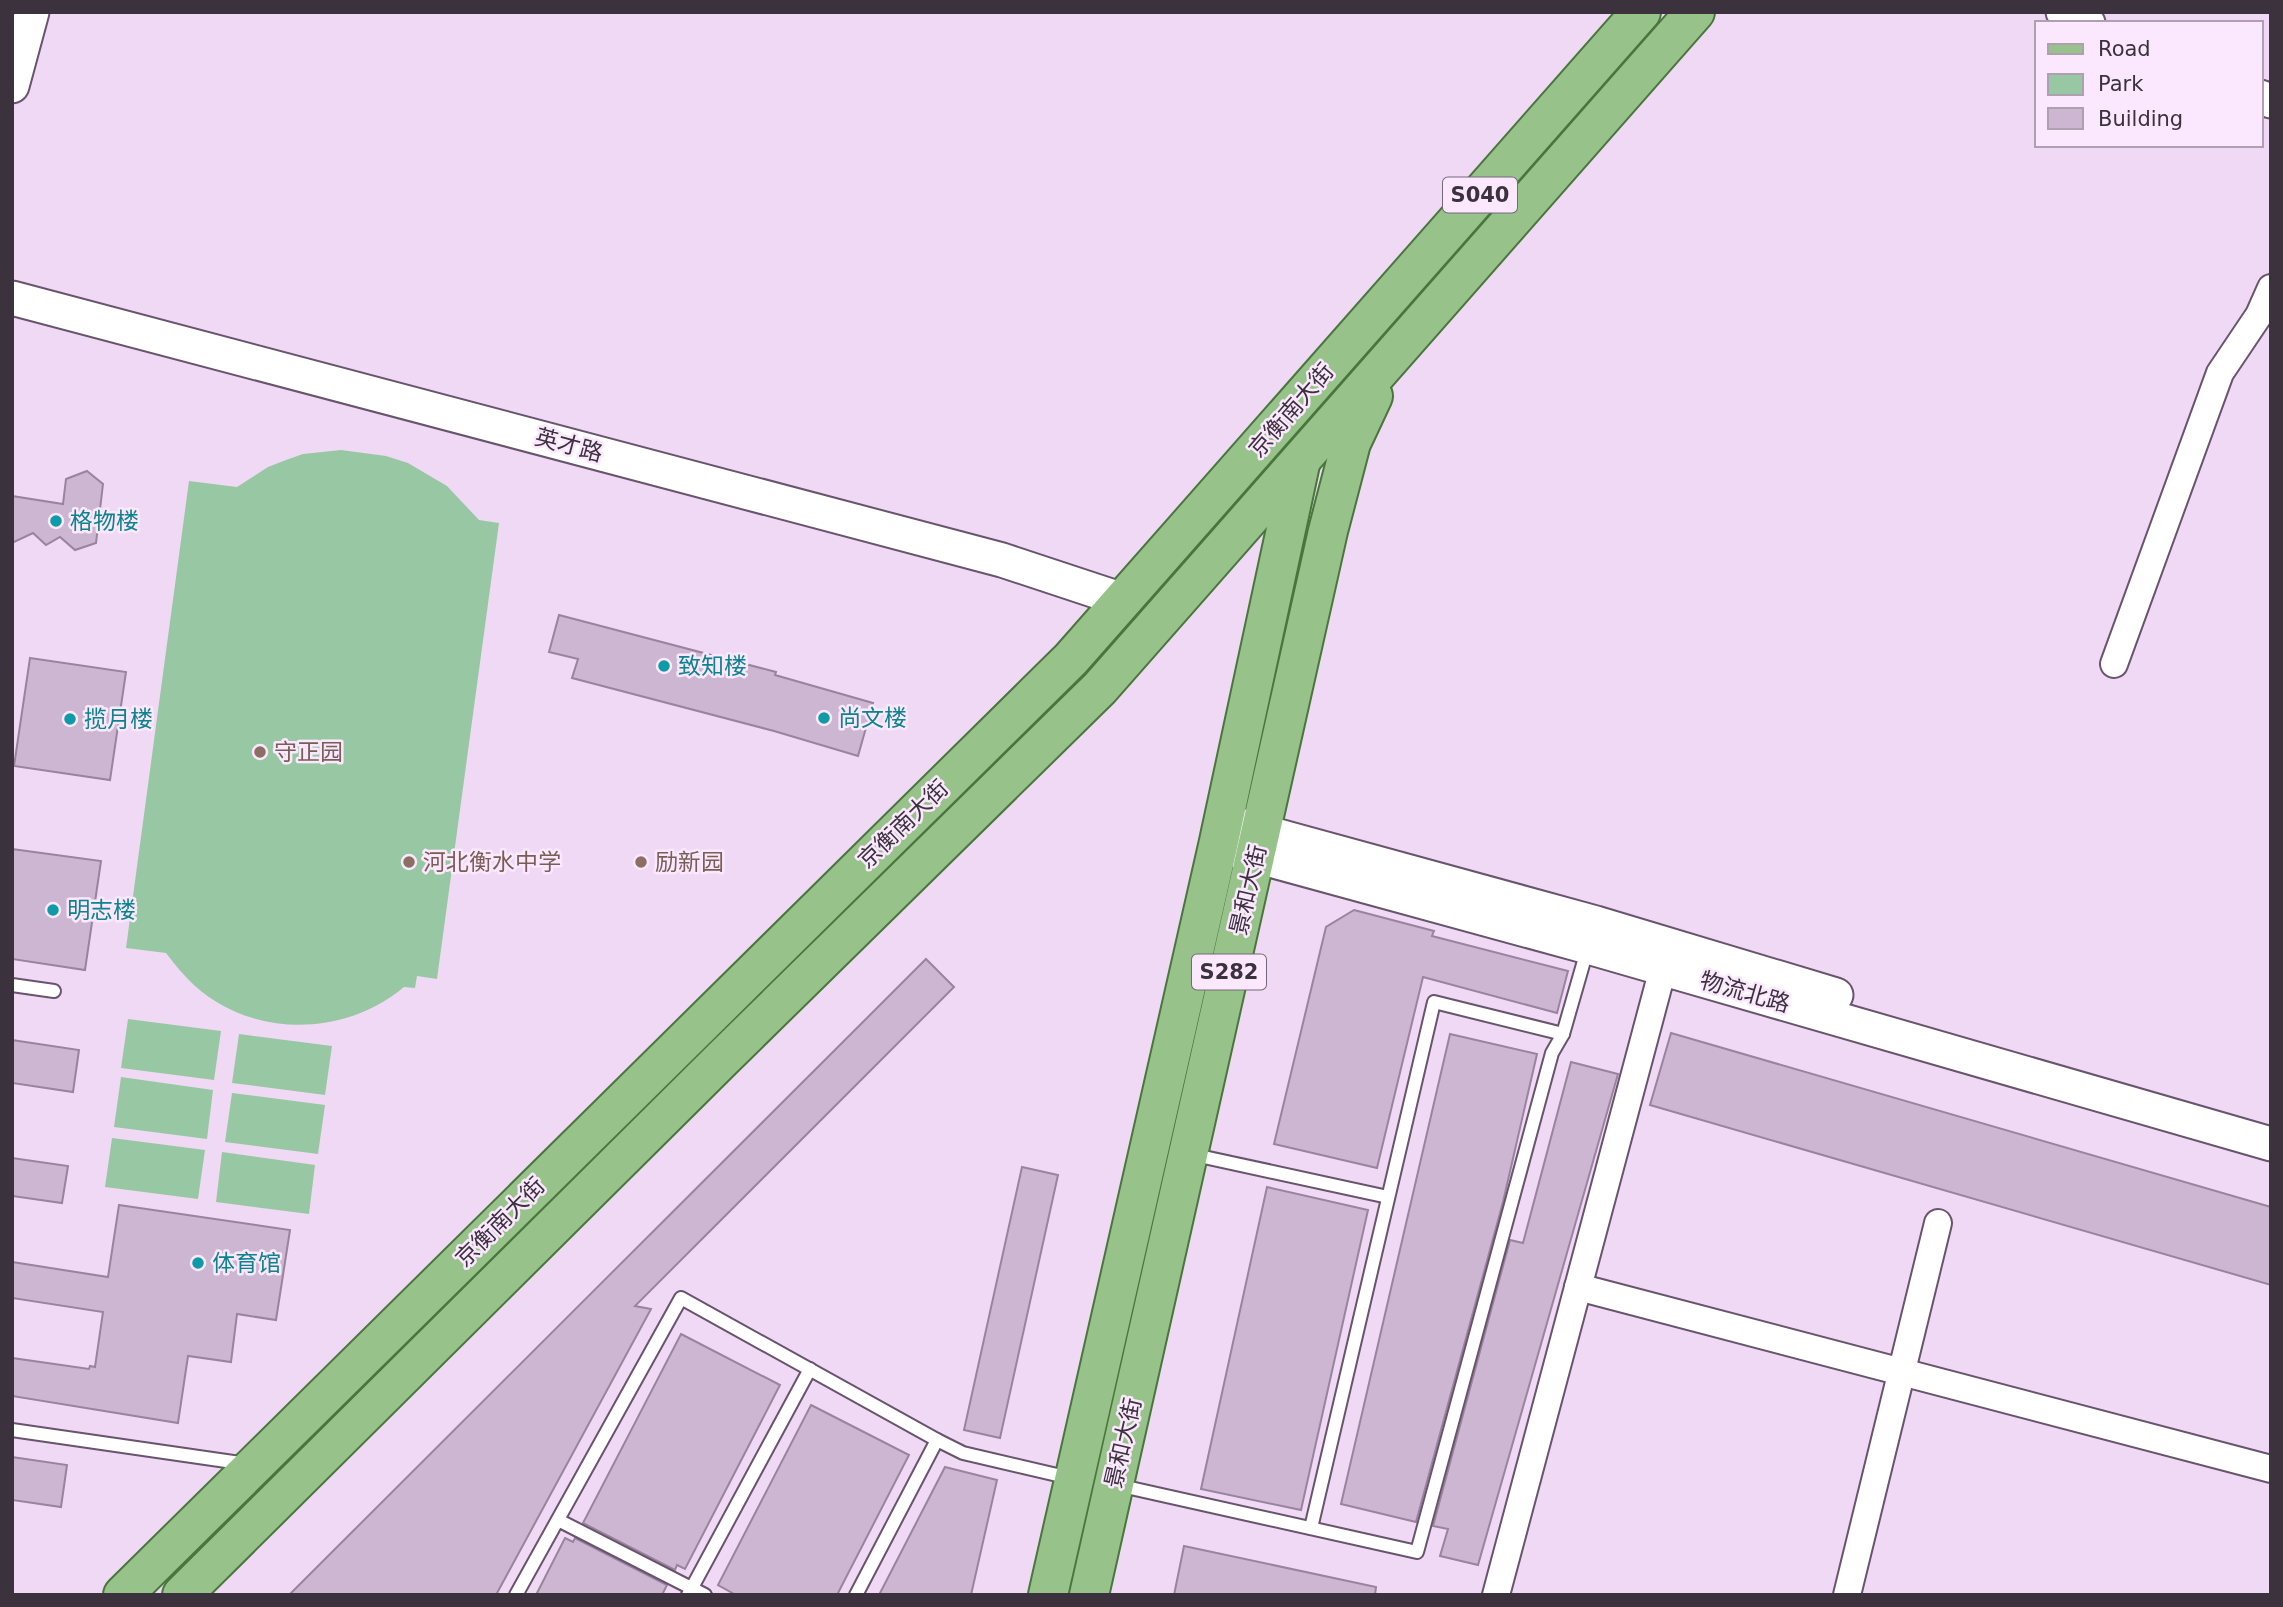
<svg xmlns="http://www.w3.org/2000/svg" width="2283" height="1607" font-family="'DejaVu Sans','Noto Sans SC',sans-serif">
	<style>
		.green { fill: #98c8a3 }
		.building { fill: #cdb6d1; stroke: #99839d; stroke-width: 2 }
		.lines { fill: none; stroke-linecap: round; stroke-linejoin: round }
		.service-casing { stroke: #68546c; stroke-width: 16 }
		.minor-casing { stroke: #68546c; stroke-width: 30 }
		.tertiary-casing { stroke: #68546c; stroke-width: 37 }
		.primary-casing { stroke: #49763c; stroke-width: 42 }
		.service { stroke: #fff; stroke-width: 12 }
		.minor { stroke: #fff; stroke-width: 26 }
		.tertiary { stroke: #fff; stroke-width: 33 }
		.primary { stroke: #97c38a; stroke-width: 38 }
		.culture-dot { fill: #0f9aa8; stroke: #fbe8ff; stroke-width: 2.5 }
		.education-dot { fill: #8d6e63; stroke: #fbe8ff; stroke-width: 2.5 }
		.labels { text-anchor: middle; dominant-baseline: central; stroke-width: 5; stroke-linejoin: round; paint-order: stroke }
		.shield { fill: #fbe8ff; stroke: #756977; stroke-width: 2 }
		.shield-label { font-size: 21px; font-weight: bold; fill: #3b323d }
		.street-label { font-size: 23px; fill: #3b323d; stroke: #fbe8ff }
		.culture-label { font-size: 23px; fill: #0d838f; stroke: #fbe8ff; text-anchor: start }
		.education-label { font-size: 23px; fill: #785e54; stroke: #fbe8ff; text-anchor: start }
	</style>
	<rect width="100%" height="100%" fill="#f0d9f5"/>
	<g class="green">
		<path d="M341,450l45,6 22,7 39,23 32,34 20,3 -62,456 -20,-3 -2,12 -11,-1c-59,50 -151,51 -209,-1 -11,-10 -20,-21 -29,-33l-40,-5 63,-467 48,6 31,-20 18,-7 17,-6z"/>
		<path d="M128,1019l93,12 -7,49 -93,-12z"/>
		<path d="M239,1034l93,12 -7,49 -93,-12z"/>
		<path d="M121,1077l92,13 -6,49 -93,-12z"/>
		<path d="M232,1093l93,12 -7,49 -93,-12z"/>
		<path d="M112,1138l93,12 -7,49 -93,-12z"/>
		<path d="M222,1152l93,13 -6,49 -93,-12z"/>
	</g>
	<g class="building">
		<path d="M87,471l16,13 -7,59 -21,7 -15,-13 -14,8 -13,-12 -21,10v-47l51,8 3,-25z"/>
		<path d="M559,615l217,57 -1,3 98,28 -15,53 -84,-25 -202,-53 6,-19 -29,-7z"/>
		<path d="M30,658l96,14 -16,108 -96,-14z"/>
		<path d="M12,849l89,12 -16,109 -73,-11z"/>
		<path d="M1354,910l80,21 -2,5 136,35 -11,42 -134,-36 -46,191 -103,-24 52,-217z"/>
		<path d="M926,959l28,28 -319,319 16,3 -155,286h-207z"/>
		<path d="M1671,1033l600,174v78l-621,-180z"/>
		<path d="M1450,1034l87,20 -34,148 -87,320 -75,-18z"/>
		<path d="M12,1040l67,10 -6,42 -61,-9z"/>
		<path d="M1571,1062l47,12 -140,491 -38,-9 8,-27 -15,-3 77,-286 13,3z"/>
		<path d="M12,1158l56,8 -6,37 -50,-7z"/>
		<path d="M1022,1167l36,8 -58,263 -36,-8z"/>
		<path d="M1267,1187l101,23 -67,300 -100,-21z"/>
		<path d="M119,1205l171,25 -14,90 -39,-6 -6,48 -43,-6 -10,67 -166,-27v-38l77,11 1,-3 5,1 8,-55 -91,-14v-36l96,15z"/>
		<path d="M681,1334l99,51 -95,184 -8,-4 -2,5 -92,-47z"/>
		<path d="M811,1405l98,50 -72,140h-101l-18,-10z"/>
		<path d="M12,1457l55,8 -6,42 -49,-7z"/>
		<path d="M945,1467l52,13 -26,115h-92z"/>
		<path d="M565,1538l8,4 2,-4 92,47 -5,10h-126z"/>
		<path d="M1184,1546l192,41 -1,8h-201z"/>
	</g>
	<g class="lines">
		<defs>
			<g id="service">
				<path d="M12,985l42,6"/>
				<path d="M1190,1154l198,43"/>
				<path d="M12,1430l235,34"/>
				<path d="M937,1440l26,13 107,25"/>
				<path d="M1117,1485l300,67 135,-499 11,-19 25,-87"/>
				<path d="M558,1520l147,75"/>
				<path d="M1311,1528l123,-526 129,32"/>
				<path d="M516,1595l165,-297 256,142 -81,155"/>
				<path d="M688,1595l122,-226"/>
			</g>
			<g id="minor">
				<path d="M2114,664l106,-291 39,-58 12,-27"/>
				<path d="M1578,1287l693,182"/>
				<path d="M1496,1595l165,-619"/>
				<path d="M1847,1595l91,-372"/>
			</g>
			<g id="tertiary">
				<path d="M2063,12l25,11"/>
				<path d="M12,86l20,-74"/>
				<path d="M2260,97l11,4"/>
				<path d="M12,298l990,262 121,40"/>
				<path d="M1235,824l361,99 240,72"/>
				<path d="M1230,849l358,98 683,197"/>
			</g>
			<g id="primary">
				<path d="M123,1595l948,-936 570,-647"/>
				<path d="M182,1595l540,-536 378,-371 595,-676"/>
				<path d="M1048,1595l170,-749 82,-382"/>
				<path d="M1089,1595l239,-1064 23,-88 22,-47"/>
			</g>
		</defs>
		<use href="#service" class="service-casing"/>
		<use href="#minor" class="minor-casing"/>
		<use href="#tertiary" class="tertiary-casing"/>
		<use href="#primary" class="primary-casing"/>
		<use href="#service" class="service"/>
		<use href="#minor" class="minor"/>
		<use href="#tertiary" class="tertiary"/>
		<use href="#primary" class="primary"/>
	</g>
	<g class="culture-dot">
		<circle cx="56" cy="521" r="7"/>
		<circle cx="664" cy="666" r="7"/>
		<circle cx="824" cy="718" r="7"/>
		<circle cx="70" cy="719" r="7"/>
		<circle cx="53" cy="910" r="7"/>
		<circle cx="198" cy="1263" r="7"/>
	</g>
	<g class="education-dot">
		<circle cx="260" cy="752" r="7"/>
		<circle cx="409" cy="862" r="7"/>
		<circle cx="641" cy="862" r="7"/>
	</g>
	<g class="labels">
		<g class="shield">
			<rect x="1443" y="177.5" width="74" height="35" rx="5"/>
			<rect x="1192" y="954.5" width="74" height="35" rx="5"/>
		</g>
		<g class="shield-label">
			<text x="1480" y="195">S040</text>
			<text x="1229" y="972">S282</text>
		</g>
		<g class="street-label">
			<text transform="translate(1291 410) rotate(-49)">京衡南大街</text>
			<text transform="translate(569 445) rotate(15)">英才路</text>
			<text transform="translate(903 824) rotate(-44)">京衡南大街</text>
			<text transform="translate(1248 890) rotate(-77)">景和大街</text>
			<text transform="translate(1745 992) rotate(16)">物流北路</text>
			<text transform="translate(500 1222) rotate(-45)">京衡南大街</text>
			<text transform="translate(1123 1443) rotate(-77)">景和大街</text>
		</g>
		<g class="culture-label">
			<text x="70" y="521">格物楼</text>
			<text x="678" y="666">致知楼</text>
			<text x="838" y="718">尚文楼</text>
			<text x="84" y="719">揽月楼</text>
			<text x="67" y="910">明志楼</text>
			<text x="212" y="1263">体育馆</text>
		</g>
		<g class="education-label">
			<text x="274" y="752">守正园</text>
			<text x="423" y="862">河北衡水中学</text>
			<text x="655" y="862">励新园</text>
		</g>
	</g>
	<rect width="2283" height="1607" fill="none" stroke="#3b323d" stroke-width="28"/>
	<rect x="2035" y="21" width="228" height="126" fill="#fbe8ff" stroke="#ae9fb1" stroke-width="2"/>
	<rect x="2048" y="44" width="35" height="10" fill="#97c38a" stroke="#ae9fb1" stroke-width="2"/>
	<text x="2098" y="56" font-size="21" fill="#3b323d">Road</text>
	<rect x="2048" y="74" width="35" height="21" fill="#98c8a3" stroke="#ae9fb1" stroke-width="2"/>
	<text x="2098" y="91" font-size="21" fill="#3b323d">Park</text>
	<rect x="2048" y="108" width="35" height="21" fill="#cdb6d1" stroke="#ae9fb1" stroke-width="2"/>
	<text x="2098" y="126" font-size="21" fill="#3b323d">Building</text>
</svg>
